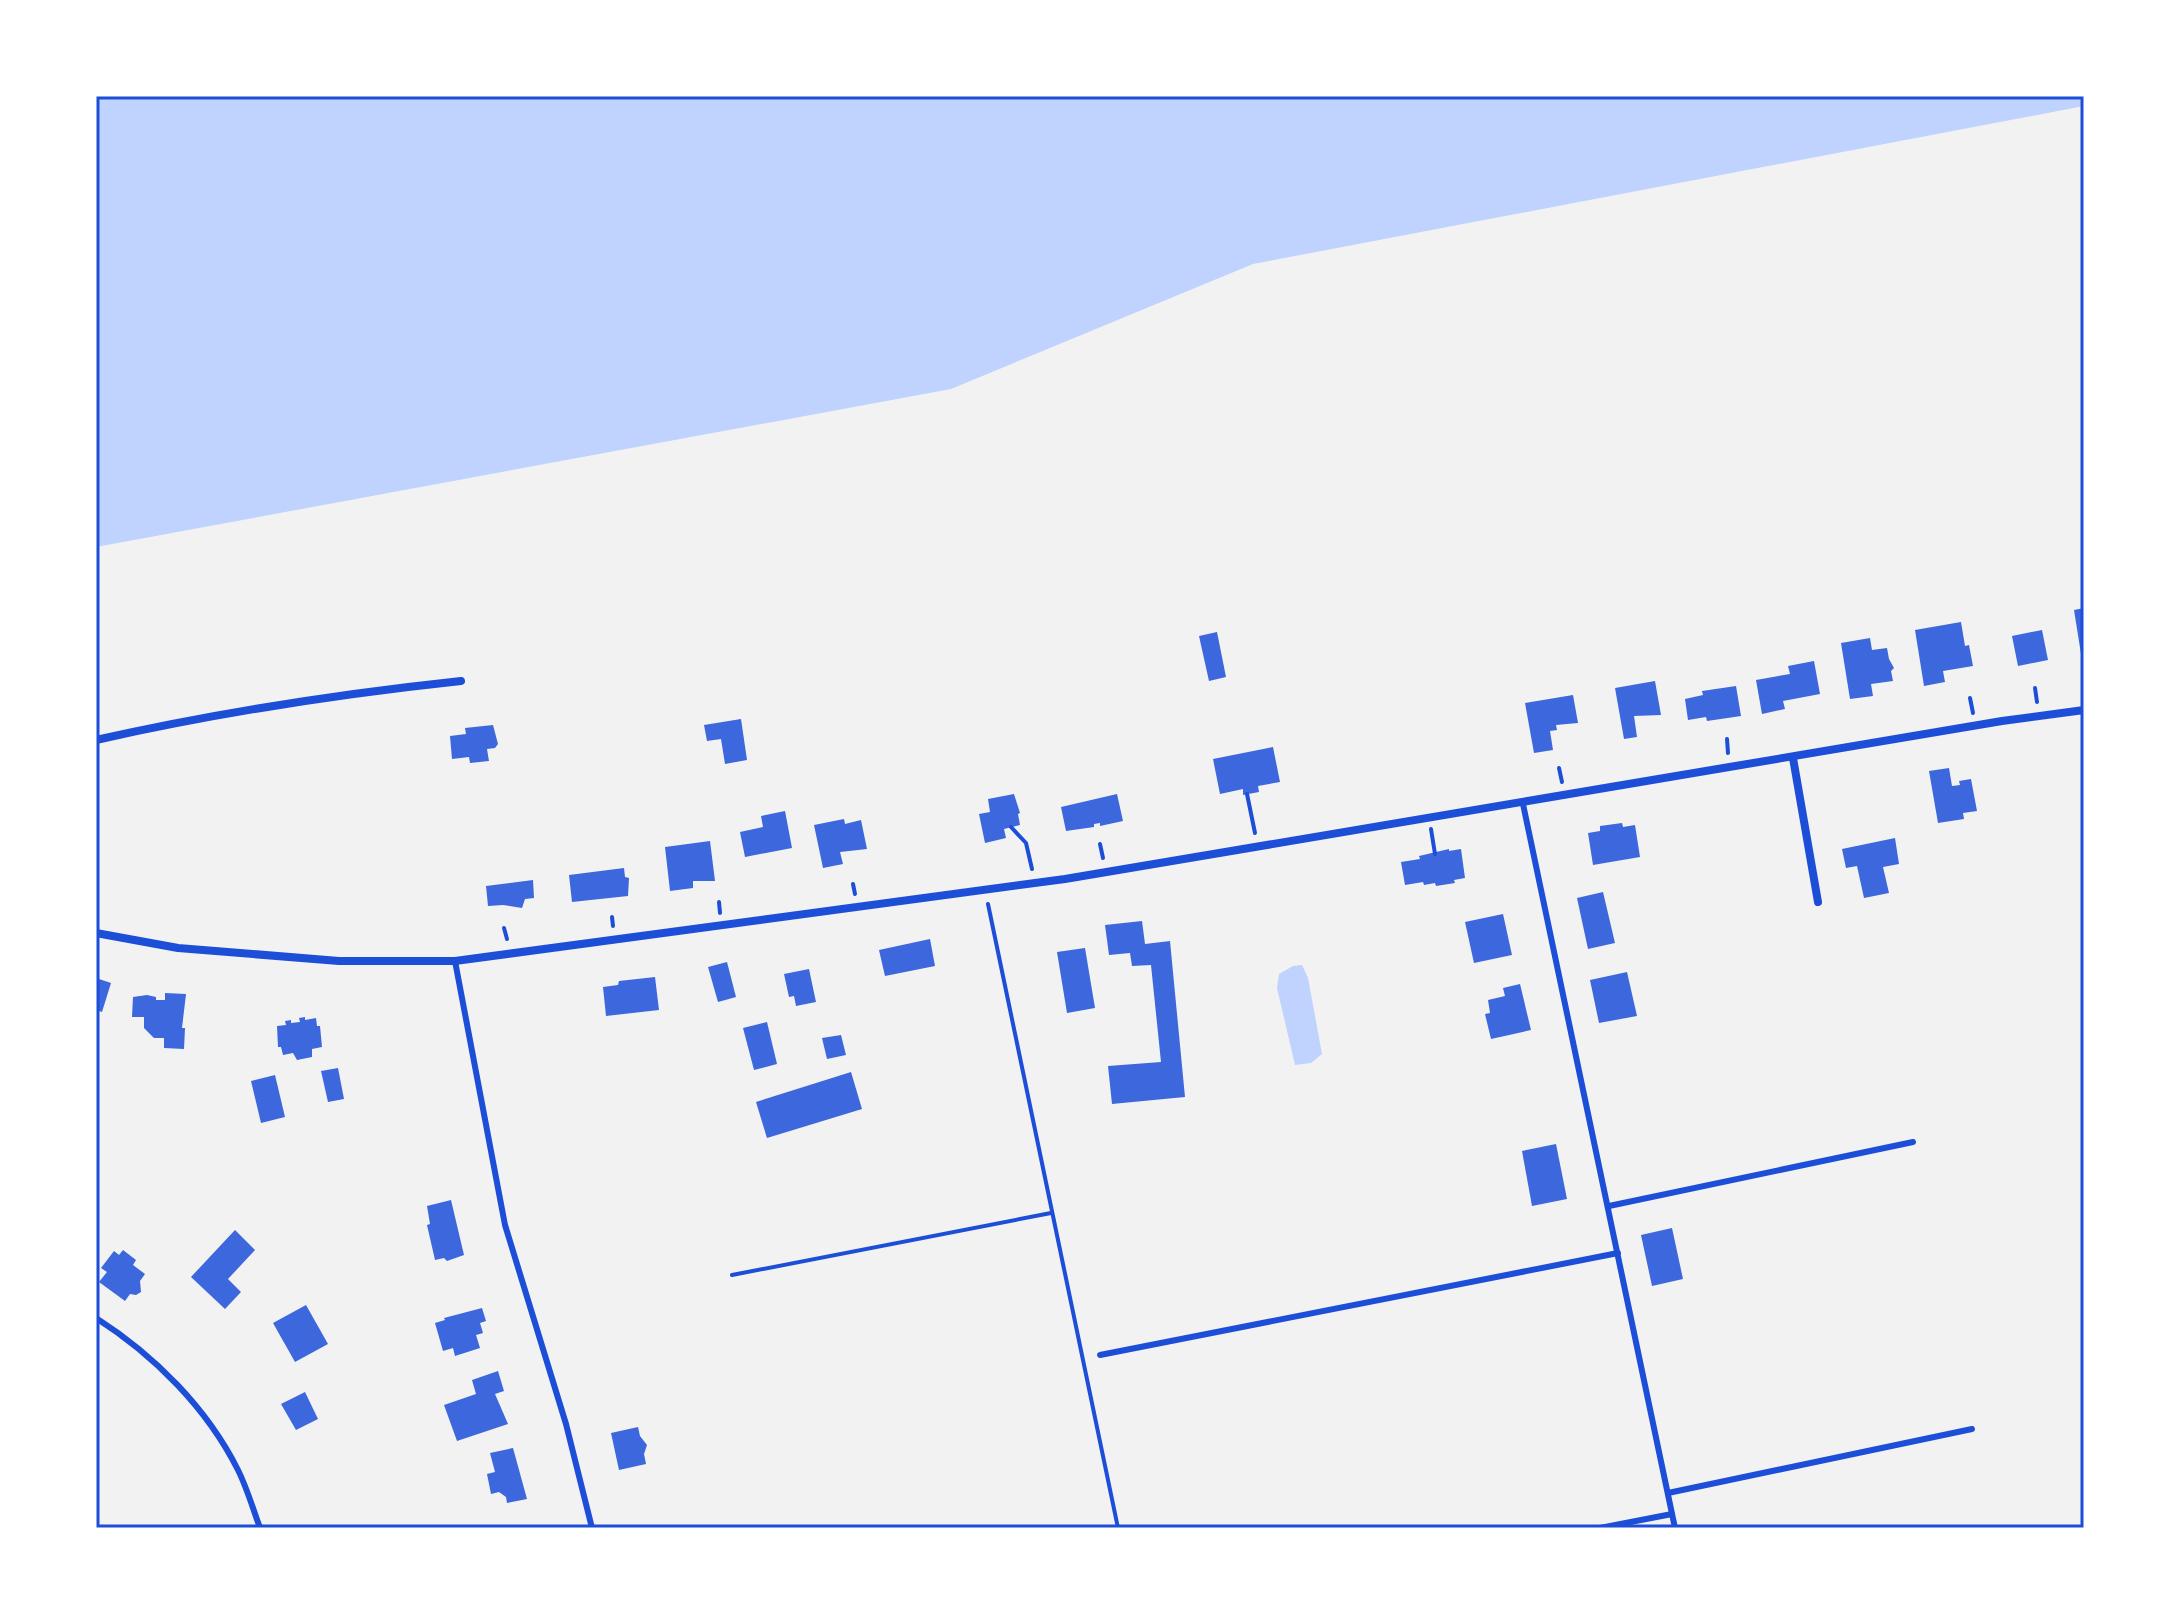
<svg xmlns="http://www.w3.org/2000/svg" width="2180" height="1624" font-family="'Source Sans 3',sans-serif">
	<style>
		.water { fill: #bfd3fe }
		.building { fill: #3d67dc }
		.lines { fill: none; stroke-linecap: round; stroke-linejoin: round }
		.path { stroke: #1d4ed8; stroke-width: 4 }
		.service { stroke: #1d4ed8; stroke-width: 6 }
		.minor { stroke: #1d4ed8; stroke-width: 8 }
		.neatline { fill: none; stroke: #1d4ed8; stroke-width: 3 }
	</style>
	<rect width="100%" height="100%" fill="#f2f2f2"/>
	<g class="water">
		<path d="M96,96h1988v10l-831,158 -302,125 -855,158z"/>
		<path d="M1302,965l6,13 14,76 -11,9 -16,2 -18,-77 2,-14 14,-8z"/>
	</g>
	<g class="building">
		<path d="M2084,608v46h-3l-7,-44z"/>
		<path d="M1961,622l4,24 4,-1 4,21 -30,5 2,11 -21,4 -9,-56z"/>
		<path d="M2042,630l6,30 -30,6 -6,-30z"/>
		<path d="M1217,632l9,45 -17,4 -10,-45z"/>
		<path d="M1870,638l2,12 15,-2 2,11 5,9 -3,3 2,10 -22,3 2,12 -23,3 -9,-56z"/>
		<path d="M1814,661l6,33 -37,7 2,8 -23,5 -6,-34 34,-6 -2,-8z"/>
		<path d="M1655,681l6,34 -27,1 3,21 -13,2 -9,-51z"/>
		<path d="M1736,686l5,30 -34,5 -1,-4 -18,3 -3,-21 18,-4 -1,-4z"/>
		<path d="M1573,695l5,28 -22,2 1,5 -7,1 3,19 -19,3 -9,-50z"/>
		<path d="M741,719l6,41 -22,4 -4,-25 -14,2 -3,-16z"/>
		<path d="M493,725l5,19 -3,4 -8,1 2,12 -19,2 -1,-6 -17,2 -2,-23 16,-2 -1,-6z"/>
		<path d="M1273,747l7,35 -22,4 1,6 -16,3v-6l-23,5 -7,-35z"/>
		<path d="M1949,768l3,18 8,-1 -1,-4 12,-2 6,32 -14,2 1,6 -26,4 -9,-52z"/>
		<path d="M1014,794l6,19 -2,1 2,11 -16,4 2,9 -21,5 -6,-29 11,-2 -2,-13z"/>
		<path d="M1117,794l6,27 -23,5v-3l-6,1v3l-28,4 -5,-24z"/>
		<path d="M785,811l7,37 -47,9 -5,-25 23,-5 -2,-11z"/>
		<path d="M844,819l1,5 16,-4 6,29 -27,3 3,12 -20,4 -9,-43z"/>
		<path d="M1622,823l1,4 12,-2 5,32 -47,8 -5,-32 12,-2v-5z"/>
		<path d="M1895,838l4,26 -16,3 6,26 -25,5 -7,-32 -11,2 -4,-19z"/>
		<path d="M710,841l5,40h-22v7l-23,3 -5,-44z"/>
		<path d="M1449,849v2l12,-2 4,29 -11,2 1,3 -19,3 -1,-3 -11,2 -1,-3 -18,3 -4,-23 19,-3 -1,-3z"/>
		<path d="M624,868l1,9 4,1 -1,18 -56,6 -3,-27z"/>
		<path d="M533,880l1,18 -9,1 -3,9 -19,-3 -15,1 -2,-20z"/>
		<path d="M1603,892l12,51 -27,6 -11,-51z"/>
		<path d="M1503,914l9,41 -38,8 -9,-41z"/>
		<path d="M1142,921l3,23 25,-3 15,156 -73,7 -4,-38 53,-4 -10,-97 -19,1 -2,-13 -21,2 -4,-30z"/>
		<path d="M930,939l5,27 -50,10 -6,-26z"/>
		<path d="M1085,948l10,60 -28,5 -10,-61z"/>
		<path d="M727,962l9,35 -18,5 -10,-35z"/>
		<path d="M809,969l7,33 -20,4 -2,-10 -5,1 -5,-23z"/>
		<path d="M1627,972l10,44 -38,7 -9,-43z"/>
		<path d="M655,977l4,33 -53,6 -3,-29 15,-2 1,-4z"/>
		<path d="M96,978l15,5 -9,29 -6,-2z"/>
		<path d="M1520,984l11,46 -40,9 -6,-25 5,-1 -2,-13 17,-4 -2,-8z"/>
		<path d="M165,993l21,1 -4,34h3l-1,21 -20,-1v-10h-10l-10,-10v-11h-12l1,-20 14,-2 9,2v3h9z"/>
		<path d="M305,1017v3l11,-2 1,8h3l2,21 -10,2v8l-15,3 -4,-7 -10,2 -2,-8h-3l-1,-21 9,-1 -1,-4 6,-1v3l9,-1 -1,-4z"/>
		<path d="M767,1022l10,42 -23,6 -11,-42z"/>
		<path d="M841,1035l5,20 -19,4 -5,-21z"/>
		<path d="M338,1068l6,31 -16,3 -7,-31z"/>
		<path d="M851,1072l11,37 -95,29 -11,-36z"/>
		<path d="M275,1075l10,42 -24,6 -10,-42z"/>
		<path d="M1556,1144l11,55 -35,7 -10,-55z"/>
		<path d="M451,1200l13,55 -17,6 -3,-3 -9,2 -8,-35 3,-1 -3,-18z"/>
		<path d="M1672,1228l11,51 -31,7 -11,-51z"/>
		<path d="M235,1230l20,20 -27,29 13,13 -16,17 -34,-32z"/>
		<path d="M123,1250l13,10 -3,5 12,9 -5,7 1,11 -5,3 -6,-1 -5,7 -26,-19 8,-10 -6,-4 13,-17 5,4z"/>
		<path d="M306,1305l22,39 -33,18 -22,-39z"/>
		<path d="M482,1308l4,13 -6,2 3,10 -7,2 4,13 -25,8 -2,-8 -10,3 -8,-28 10,-3 -1,-2z"/>
		<path d="M498,1371l6,20 -9,3 13,30 -51,17 -13,-36 32,-11 -4,-14z"/>
		<path d="M305,1392l13,27 -22,11 -15,-26z"/>
		<path d="M638,1427l2,9 7,9 -3,9 2,10 -27,6 -8,-37z"/>
		<path d="M513,1448l14,51 -20,4 -1,-6 -7,-5 -8,2 -4,-20 8,-2 -5,-19z"/>
	</g>
	<g class="lines">
		<g class="path">
			<path d="M2035,688l2,14"/>
			<path d="M1970,698l3,15"/>
			<path d="M1727,739l1,14"/>
			<path d="M1559,768l3,14"/>
			<path d="M1247,794l8,39"/>
			<path d="M1011,827l15,16 6,26"/>
			<path d="M1431,829l4,25"/>
			<path d="M1100,844l3,14"/>
			<path d="M853,884l2,10"/>
			<path d="M719,902l1,11"/>
			<path d="M988,904l130,624"/>
			<path d="M612,917l1,9"/>
			<path d="M504,928l3,11"/>
			<path d="M732,1275l319,-62"/>
		</g>
		<g class="service">
			<path d="M1523,804l152,724"/>
			<path d="M455,961l50,264 61,199 26,104"/>
			<path d="M1609,1206l304,-64"/>
			<path d="M96,1318c58,37 111,90 142,152 9,18 15,39 22,58"/>
			<path d="M1100,1355l518,-102"/>
			<path d="M1668,1493l304,-64"/>
			<path d="M1600,1528l72,-14"/>
		</g>
		<g class="minor">
			<path d="M96,740c120,-27 243,-46 365,-59"/>
			<path d="M1793,758l25,144"/>
			<path d="M96,933l82,15 161,13h116l610,-82 937,-158 82,-11"/>
		</g>
	</g>
	<rect width="2180" height="1624" fill="none" stroke="#ffffff" stroke-width="196"/>
	<rect x="98" y="98" width="1984" height="1428" class="neatline"/>
</svg>
